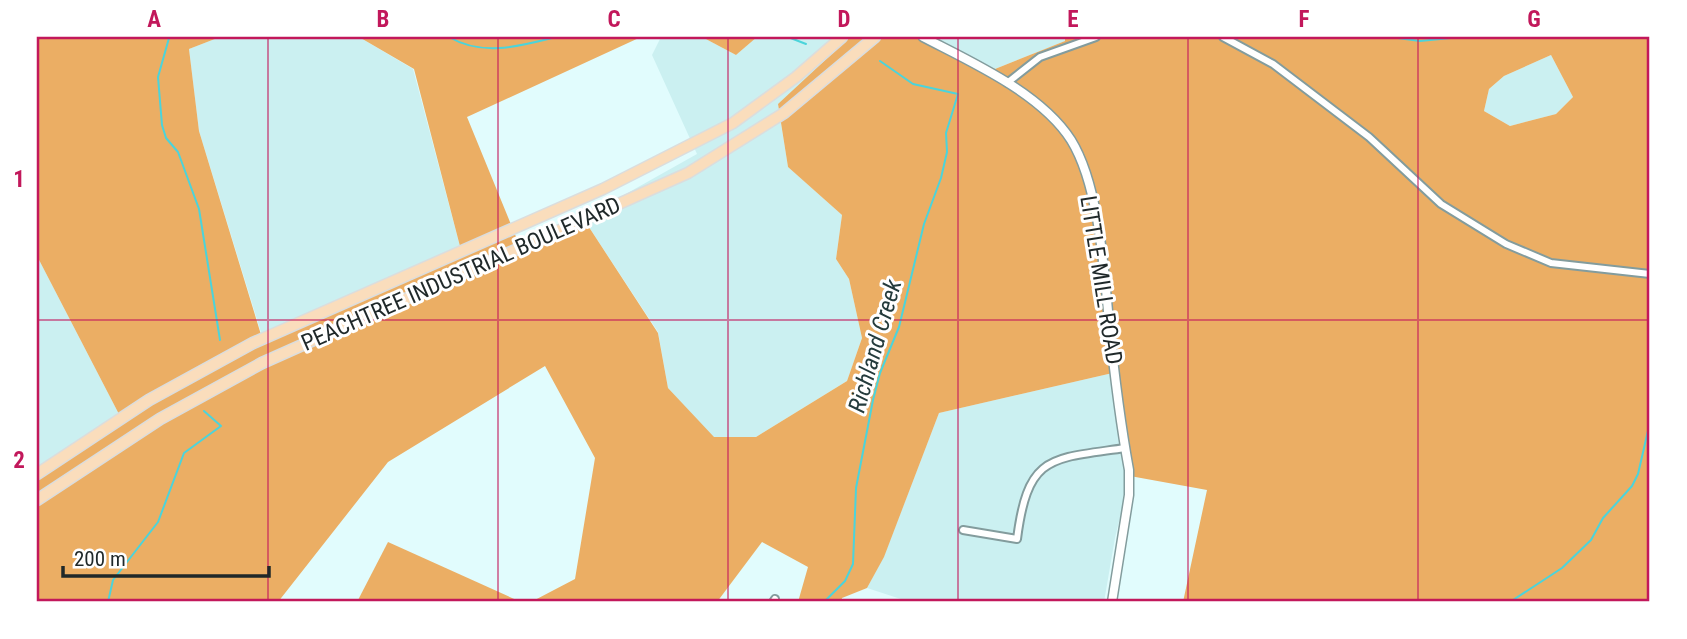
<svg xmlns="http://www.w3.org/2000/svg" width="1687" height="639" font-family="'Roboto Condensed',sans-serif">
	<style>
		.built { fill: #cbf0f1 }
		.forest { fill: #ebae64; fill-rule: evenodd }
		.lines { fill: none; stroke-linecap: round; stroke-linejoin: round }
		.stream { stroke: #4bd4db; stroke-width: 2 }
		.minor-casing { stroke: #839c9d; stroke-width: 10 }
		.tertiary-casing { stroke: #839c9d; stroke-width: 11 }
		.primary-casing { stroke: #dbdddd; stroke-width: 13 }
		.minor { stroke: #fff; stroke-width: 6 }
		.tertiary { stroke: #fff; stroke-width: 8 }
		.primary { stroke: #faddbc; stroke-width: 10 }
		.grid { fill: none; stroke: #c2185b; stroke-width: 2; stroke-opacity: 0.55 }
		.labels { text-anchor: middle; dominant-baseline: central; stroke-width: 6; stroke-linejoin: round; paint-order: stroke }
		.street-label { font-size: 23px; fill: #1f2829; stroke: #fff }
		.water-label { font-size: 24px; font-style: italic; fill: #243b3c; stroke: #fff }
		.neatline { fill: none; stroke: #c2185b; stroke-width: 2.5 }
		.grid-label { font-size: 23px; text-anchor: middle; font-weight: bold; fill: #c2185b }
	</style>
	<rect width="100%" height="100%" fill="#e1fcfd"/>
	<g class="built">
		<path d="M220,37h139l54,32 49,185 -118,53 -81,32 -64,-208 -10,-82z"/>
		<path d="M661,37h41l34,18 21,-18h93l-72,68 10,62 54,48 -6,44 13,20 13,59 -15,43 -91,56h-43l-45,-49 -10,-56 -75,-114 114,-64 -45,-99z"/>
		<path d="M915,37h150v4l-70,28z"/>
		<path d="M1551,55l22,42 -17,17 -46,12 -26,-15 5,-22 15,-13z"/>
		<path d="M37,256l85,164 -85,55z"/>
		<path d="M1117,372l13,104 -15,62 -11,64h-194l-43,-14 17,-32 55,-143z"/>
	</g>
	<g class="forest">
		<path d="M37,37h183l-31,12 10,82 63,207 82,-31 118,-53 -48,-185 -55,-32h282l-174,80 54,132 62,-31 75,115 10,55 46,49h42l91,-56 15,-43 -13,-59 -13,-20 6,-44 -54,-48 -10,-63 72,-67h65l80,32 70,-28v-4h585v565h-467l24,-112 -77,-14 -13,-104 -178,41 -55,144 -17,31 -25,10 -1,4h-43l10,-35 -46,-25 -45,60h-186l44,-23 20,-121 -50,-92 -157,96 -110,140h-241v-127l85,-55 -85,-164zM1551,55l22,42 -17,17 -46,12 -26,-15 5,-22 15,-13z"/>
		<path d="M702,37h55l-21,18z"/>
		<path d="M388,542l133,60h-164z"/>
	</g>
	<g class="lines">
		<g class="stream">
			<path d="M161,37h11"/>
			<path d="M449,37c34,20 71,9 107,0"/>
			<path d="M788,37l18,7"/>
			<path d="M1390,37l30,4 41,-4"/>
			<path d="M169,38l-11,39 4,48 4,13 12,14 21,57 21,131"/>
			<path d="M1650,323v9"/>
			<path d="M108,602l5,-22 45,-58 26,-69 37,-27 -17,-15"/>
			<path d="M824,602l21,-21 8,-17 3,-76 17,-88 7,-27 19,-46 25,-103 17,-46 6,-26 -1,-19 12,-39 -45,-10 -33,-23"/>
			<path d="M1510,602l52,-34 29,-28 12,-22 29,-32 6,-12 12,-52"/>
		</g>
		<defs>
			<g id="minor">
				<path d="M1223,37l50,27 96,73 72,67 65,40 45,19 99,11"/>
				<path d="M1007,83l33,-26 56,-20"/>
				<path d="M963,530l54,9c11,-85 33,-80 108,-91"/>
				<path d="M773,602l2,-3"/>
			</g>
			<path id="tertiary" d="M923,37c48,25 118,56 148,103 28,45 33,129 38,182 5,49 11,99 20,148v25l-17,107"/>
			<g id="primary">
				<path d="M37,474l112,-74 104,-57 350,-154 130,-66 63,-46 46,-40"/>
				<path d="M37,500l123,-81 102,-56 426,-190 96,-60 91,-76"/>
			</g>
		</defs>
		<use href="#minor" class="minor-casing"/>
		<use href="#tertiary" class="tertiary-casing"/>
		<use href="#primary" class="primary-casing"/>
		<use href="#minor" class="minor"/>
		<use href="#tertiary" class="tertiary"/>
		<use href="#primary" class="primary"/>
	</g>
	<path class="grid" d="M268,37v565M498,37v565M728,37v565M958,37v565M1188,37v565M1418,37v565M37,320h1613"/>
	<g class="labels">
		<g class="street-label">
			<text transform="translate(461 274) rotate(-24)">PEACHTREE INDUSTRIAL BOULEVARD</text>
			<text transform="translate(1101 280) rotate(81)">LITTLE MILL ROAD</text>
		</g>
		<g class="water-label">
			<text transform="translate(875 346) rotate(-74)">Richland Creek</text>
		</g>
	</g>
	<rect width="1687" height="639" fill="none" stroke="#ffffff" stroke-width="77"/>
	<path d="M63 566v10h206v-10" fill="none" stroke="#1f2829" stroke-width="3.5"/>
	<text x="74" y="566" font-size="21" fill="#1f2829" stroke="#ffffff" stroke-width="5" paint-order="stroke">200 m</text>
	<rect x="38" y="38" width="1610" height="562" class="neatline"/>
	<g class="grid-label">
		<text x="154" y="27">A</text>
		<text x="383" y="27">B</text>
		<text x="614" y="27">C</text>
		<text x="844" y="27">D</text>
		<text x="1073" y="27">E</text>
		<text x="1304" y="27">F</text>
		<text x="1534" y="27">G</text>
		<text x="19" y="187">1</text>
		<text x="19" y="468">2</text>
	</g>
</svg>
